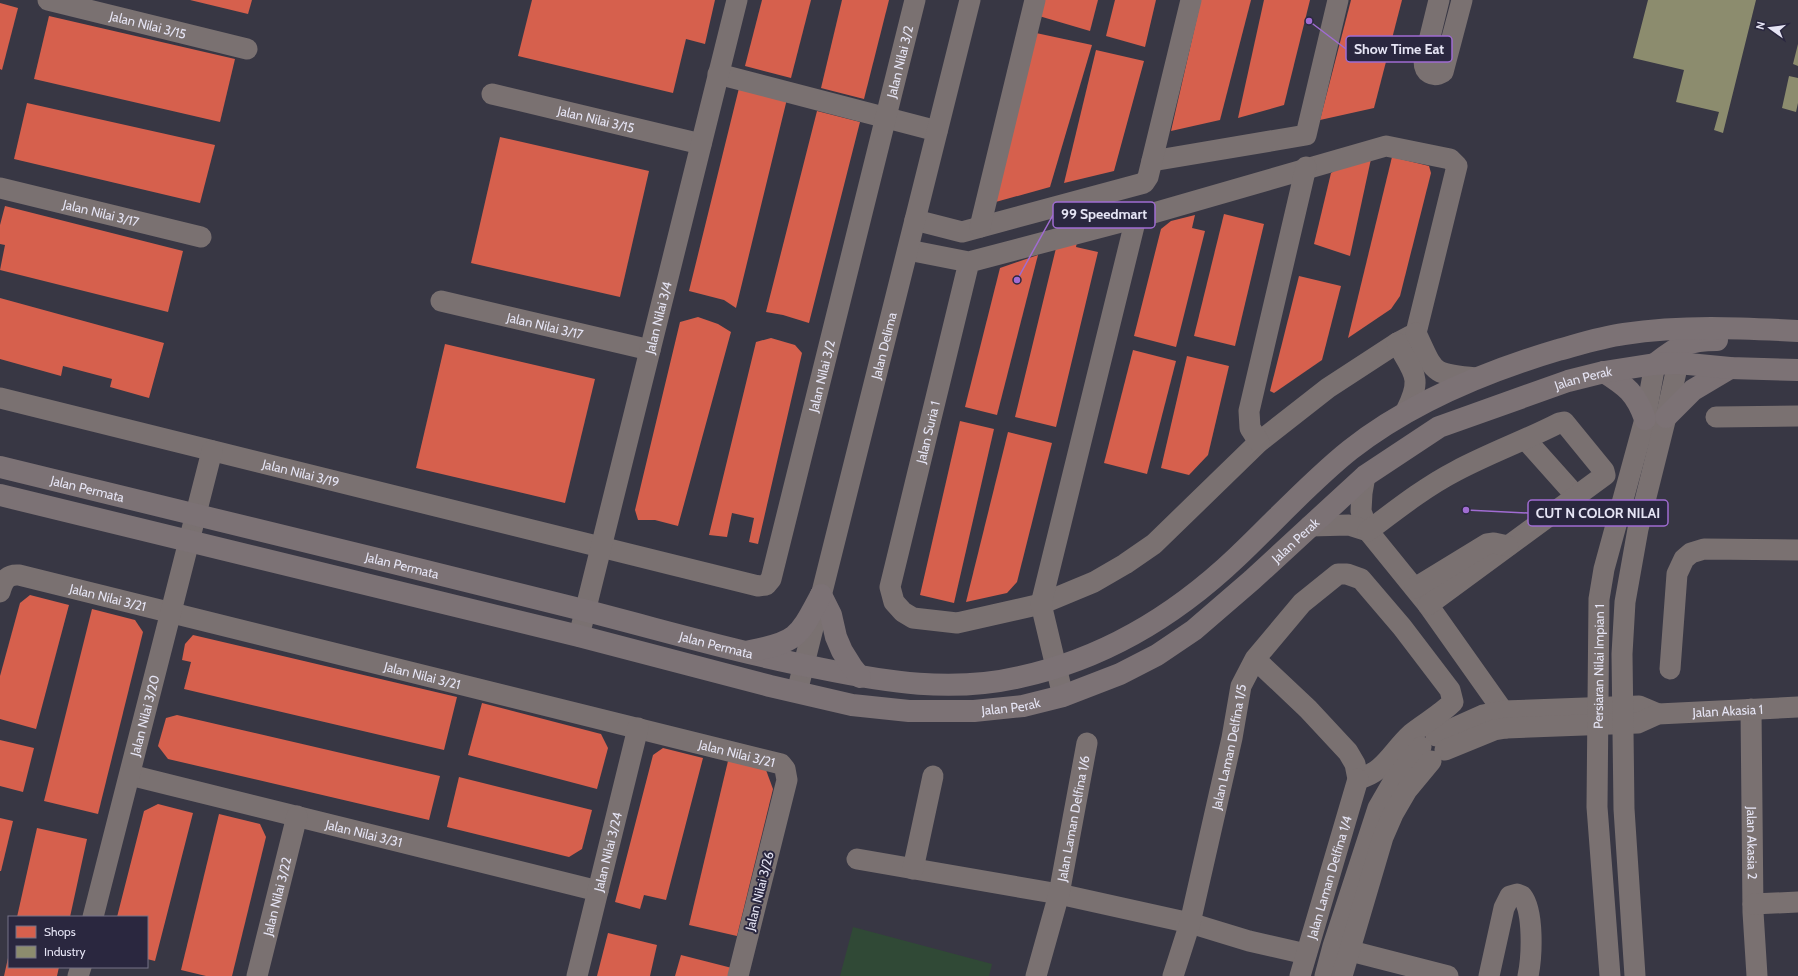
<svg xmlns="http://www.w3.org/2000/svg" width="1798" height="976" font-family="Cabin,sans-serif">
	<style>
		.green { fill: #304936 }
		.shops { fill: #d6604d }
		.industry { fill: #8c8c6e }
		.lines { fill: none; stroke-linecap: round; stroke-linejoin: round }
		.minor { stroke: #7a7171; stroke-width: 21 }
		.major { stroke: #7c7275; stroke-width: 22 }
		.labels { text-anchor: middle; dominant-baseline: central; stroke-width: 4; stroke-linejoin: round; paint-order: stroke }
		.street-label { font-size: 13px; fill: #e5e4f4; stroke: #2a273f }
		.leader { fill: none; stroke: #a06cd2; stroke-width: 1.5 }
		.callout-dot { fill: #a06cd2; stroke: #2a273f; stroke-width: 1.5 }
		.callout { fill: #2a273f; stroke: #a06cd2; stroke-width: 1.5 }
		.callout-label { font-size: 14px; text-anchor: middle; font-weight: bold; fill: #e5e4f4 }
	</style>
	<rect width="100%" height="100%" fill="#383744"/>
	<path class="green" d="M853,927l139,37 -3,12h-149z"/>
	<g class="shops">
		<path d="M190,0h62l-4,14z"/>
		<path d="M532,0h183l-10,44 -19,-5 -13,54 -155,-37z"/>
		<path d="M762,0h49l-20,78 -46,-12z"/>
		<path d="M842,0h47l-25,99 -43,-11z"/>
		<path d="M1043,0h55l-8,31 -51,-15z"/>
		<path d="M1115,0h41l-11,47 -39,-11z"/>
		<path d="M1201,0h50l-31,120 -49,11z"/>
		<path d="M1264,0h46l-26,105 -46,13z"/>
		<path d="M1351,0h51l-28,108 -54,12z"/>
		<path d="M0,3l18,5 -16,62 -2,-1z"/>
		<path d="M49,16l186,43 -15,63 -186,-43z"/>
		<path d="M1036,33l56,12 -42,142 -58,16z"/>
		<path d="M1096,50l48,11 -30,110 -50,12z"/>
		<path d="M739,88l48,11 -51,209 -12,-8 -35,-9z"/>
		<path d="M27,103l188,42 -15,58 -186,-44z"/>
		<path d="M817,111l43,11 -51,201 -26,-8 -17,-3z"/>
		<path d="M500,137l149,34 -29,126 -149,-34z"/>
		<path d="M1392,157l37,9 2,7 -31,123 -9,13 -43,29z"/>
		<path d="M1371,159l-21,97 -36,-12 17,-71 10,-6z"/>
		<path d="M5,206l178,45 -15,61 -168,-42 5,-25 -5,-1v-19z"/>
		<path d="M1224,214l40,10 -29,122 -41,-10z"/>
		<path d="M1195,215l-3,13 13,3 -29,116 -42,-11 27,-107 10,-8z"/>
		<path d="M1078,237l-2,10 22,5 -42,175 -41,-10 42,-173z"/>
		<path d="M1038,255l-41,160 -32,-8 35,-139z"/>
		<path d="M1299,276l42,10 -19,74 -48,33 -4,-2z"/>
		<path d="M0,298l164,45 -15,55 -39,-11 2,-8 -49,-13 -2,10 -61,-17z"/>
		<path d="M698,317l20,7 13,8 -53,194 -23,-6h-17l-3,-10 45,-188z"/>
		<path d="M771,338l24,7 7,8 -44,191 -9,-2 5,-24 -22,-5 -5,24 -18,-2 47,-193z"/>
		<path d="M445,344l150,35 -30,124 -149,-35z"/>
		<path d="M1133,350l43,11 -29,113 -43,-11z"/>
		<path d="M1187,356l42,10 -21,89 -19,20 -28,-7z"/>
		<path d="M960,421l34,8 -40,174 -34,-8z"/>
		<path d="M1008,432l44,11 -35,139 -10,11 -41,9z"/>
		<path d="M30,595l39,10 -33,124 -36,-10v-43l20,-73z"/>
		<path d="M92,609l43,11 8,12 -45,182 -54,-13z"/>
		<path d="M193,635l264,62 -13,53 -260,-61 7,-27 -9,-2 3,-16z"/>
		<path d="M482,703l119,31 7,14 -11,41 -129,-34z"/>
		<path d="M177,715l263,61 -11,44 -261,-61 -10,-13 8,-28z"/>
		<path d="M0,740l34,8 -11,44 -23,-6z"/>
		<path d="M663,748l40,10 -37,142 -22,-5 -4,14 -25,-7 38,-147z"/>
		<path d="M728,761l38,9 7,19 -36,147 -48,-11z"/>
		<path d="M459,777l133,33 -10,39 -13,8 -122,-30z"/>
		<path d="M158,804l35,9 -38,148 -8,-2v-42h-30l27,-106z"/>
		<path d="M219,814l41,10 6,13 -34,139h-26l-25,-6z"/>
		<path d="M0,818l13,3 -12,50h-1z"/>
		<path d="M37,828l50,11 -17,78h-53z"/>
		<path d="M608,933l49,12 -7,31h-53z"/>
		<path d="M681,955l51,13 -2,8h-55z"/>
		<path d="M8,958l1,9h50l-2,9h-53z"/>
	</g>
	<g class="industry">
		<path d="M1648,0h108l-33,133 -9,-3 5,-18 -43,-10 8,-32 -51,-12z"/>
		<path d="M1798,44v22l-5,-2z"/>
		<path d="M1789,76l9,2v25l-2,9 -14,-4z"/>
	</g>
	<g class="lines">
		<g class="minor">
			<path id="s1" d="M48,0l199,49"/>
			<path d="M1439,0l-15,61c0,12 9,17 19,11l19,-72"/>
			<path d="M718,74l219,57"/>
			<path id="s2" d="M492,94l209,50"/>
			<path d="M1152,161l154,-26 32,-135"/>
			<path id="s3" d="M0,188l201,49"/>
			<path d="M915,220l47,12 182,-49 4,-6 43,-177"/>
			<path d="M980,227l55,-227"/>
			<path id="s4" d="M908,250l61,12 167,-44 250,-72 64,13 7,7 -41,167 -19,10 -69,45 -69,54 -105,102 -29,20 -31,18 -53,22 -84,19 -44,-5 -10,-6 -9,-10 -4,-15 79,-325"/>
			<path id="s5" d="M441,301l209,49"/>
			<path d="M1416,333c19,40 14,41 60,45"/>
			<path d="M1397,343c17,31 26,34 9,68"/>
			<path id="s6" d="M0,398l758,188 8,-1 5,-6 144,-579"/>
			<path d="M1716,417l82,-1"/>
			<path d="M1526,440l50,56"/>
			<path d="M1259,442l-9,-14 -1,-17 57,-244"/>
			<path d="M1365,476l-3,17 -1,18 7,20 60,74 75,106 3,17"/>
			<path d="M1310,526l39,-1 19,6"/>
			<path d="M1368,531c28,-21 57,-44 88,-60 34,-18 70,-31 103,-48l5,-1 40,49 1,4 -177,130"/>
			<path d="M1415,588l72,-44 7,-1 14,3"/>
			<path id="s7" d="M0,592c3,-11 7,-18 19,-17l762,189 4,5 2,11 -49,196"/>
			<path id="s8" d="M579,636l158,-636"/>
			<path d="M1670,669l7,-95 7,-15 7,-6 13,-4 94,1"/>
			<path id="s9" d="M797,692l173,-692"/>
			<path d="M1063,696l-22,-92 95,-386"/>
			<path id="s10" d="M1751,709l2,203 4,64"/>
			<path d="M1436,736l47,-21 20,-4 136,-5 19,8"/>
			<path id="s11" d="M1445,750l49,-20 12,-2 132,-5 20,-9 140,-7"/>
			<path id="s12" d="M130,775l468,116"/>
			<path d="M857,859l202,35 131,29 59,18 57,13"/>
			<path d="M913,869l20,-93"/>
			<path d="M1753,904l45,-2"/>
			<path id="s13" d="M93,917l119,-466"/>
			<path d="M1335,947l113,29"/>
			<path d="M78,976l3,-9"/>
			<path id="s14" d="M257,976l40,-160"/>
			<path id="s15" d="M577,976l61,-248"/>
			<path id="s16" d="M1036,976l23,-82 28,-151"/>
			<path id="s17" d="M1173,976l17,-53 42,-185 9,-52 14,-27 47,-56 36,-29h9l14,5 41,48 48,63 3,12c-12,12 -28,21 -42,32 -18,16 -27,39 -53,45l-3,-15 -7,-12 -40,-43 -53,-50"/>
			<path id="s18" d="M1300,976l58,-197"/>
			<path d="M1325,976l8,-30 45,-138 15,-26 28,-35"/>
			<path d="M1342,976l41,-139 10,-23 14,-24 24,-29"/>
			<path d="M1489,976l15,-68 6,-12 7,-2 5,2c12,15 10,61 6,80"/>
			<path id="s19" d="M1610,976l-13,-169 2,-208 5,-30 41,-150 10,-55"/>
			<path d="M1635,976l-11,-167 -2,-155 3,-52 13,-73 28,-112 12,-54"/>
		</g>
		<g class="major">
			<path d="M1655,364c23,-18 32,-24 62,-24"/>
			<path d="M1604,372c22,14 32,21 41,47"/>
			<path d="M1666,417l27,-27 37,-22"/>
			<path id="s20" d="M0,467c195,48 389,94 583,143 79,20 156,43 235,58 68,14 134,25 202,9 83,-18 156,-62 217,-120 38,-36 73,-75 113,-107 61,-48 134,-78 208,-100 22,-6 44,-13 66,-16 58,-9 116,-6 174,-3"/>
			<path id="s21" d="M0,495l579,141 191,50 82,19 57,6h65l49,-5 40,-10 57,-22 37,-19 37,-25 58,-50 113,-104 74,-49 129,-46 36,-9 51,-8 23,-1 52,5 68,2"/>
			<path d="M821,595l10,20 5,22 6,14 10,16 8,10"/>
			<path d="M750,651c48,-9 49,-15 71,-56"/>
		</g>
	</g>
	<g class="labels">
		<g class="street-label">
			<text stroke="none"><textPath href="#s1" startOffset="103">Jalan Nilai 3/15</textPath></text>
			<text stroke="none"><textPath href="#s6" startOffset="1330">Jalan Nilai 3/2</textPath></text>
			<text stroke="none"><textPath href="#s2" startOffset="107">Jalan Nilai 3/15</textPath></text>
			<text stroke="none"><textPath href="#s3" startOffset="104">Jalan Nilai 3/17</textPath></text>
			<text stroke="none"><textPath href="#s8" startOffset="328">Jalan Nilai 3/4</textPath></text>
			<text stroke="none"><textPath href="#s5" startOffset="107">Jalan Nilai 3/17</textPath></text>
			<text stroke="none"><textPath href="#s9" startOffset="357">Jalan Delima</textPath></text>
			<text stroke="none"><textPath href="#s6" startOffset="1006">Jalan Nilai 3/2</textPath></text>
			<text stroke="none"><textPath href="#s21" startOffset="1709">Jalan Perak</textPath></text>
			<text stroke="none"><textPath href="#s4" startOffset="1539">Jalan Suria 1</textPath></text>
			<text stroke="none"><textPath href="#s6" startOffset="310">Jalan Nilai 3/19</textPath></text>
			<text stroke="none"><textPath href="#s20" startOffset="90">Jalan Permata</textPath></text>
			<text stroke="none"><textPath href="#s21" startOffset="1373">Jalan Perak</textPath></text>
			<text stroke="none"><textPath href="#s20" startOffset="414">Jalan Permata</textPath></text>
			<text stroke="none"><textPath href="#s7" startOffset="120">Jalan Nilai 3/21</textPath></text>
			<text stroke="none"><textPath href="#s20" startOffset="738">Jalan Permata</textPath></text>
			<text stroke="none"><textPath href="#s19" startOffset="310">Persiaran Nilai Impian 1</textPath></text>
			<text stroke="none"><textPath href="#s7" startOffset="444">Jalan Nilai 3/21</textPath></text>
			<text stroke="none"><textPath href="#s21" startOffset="1037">Jalan Perak</textPath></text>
			<text stroke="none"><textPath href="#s11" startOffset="289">Jalan Akasia 1</textPath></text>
			<text stroke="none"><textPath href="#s13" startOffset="208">Jalan Nilai 3/20</textPath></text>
			<text stroke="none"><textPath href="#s17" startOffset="236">Jalan Laman Delfina 1/5</textPath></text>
			<text stroke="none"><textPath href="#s7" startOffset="768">Jalan Nilai 3/21</textPath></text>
			<text stroke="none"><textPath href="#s16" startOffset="162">Jalan Laman Delfina 1/6</textPath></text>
			<text stroke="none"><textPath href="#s12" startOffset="241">Jalan Nilai 3/31</textPath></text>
			<text stroke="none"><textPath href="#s10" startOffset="134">Jalan Akasia 2</textPath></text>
			<text stroke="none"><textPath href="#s15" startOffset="128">Jalan Nilai 3/24</textPath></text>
			<text stroke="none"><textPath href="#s18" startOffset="103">Jalan Laman Delfina 1/4</textPath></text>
			<text transform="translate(759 891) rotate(-76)">Jalan Nilai 3/26</text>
			<text stroke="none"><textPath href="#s14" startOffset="82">Jalan Nilai 3/22</textPath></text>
		</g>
	</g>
	<path class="leader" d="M1309 21L1346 49M1017 280L1053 215M1466 510L1528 513"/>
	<g class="callout-dot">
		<circle cx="1309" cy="21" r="4"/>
		<circle cx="1017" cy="280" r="4"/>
		<circle cx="1466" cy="510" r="4"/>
	</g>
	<g class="callout">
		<rect x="1346" y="36" width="106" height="26" rx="4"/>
		<rect x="1053" y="202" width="102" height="26" rx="4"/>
		<rect x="1528" y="500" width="140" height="26" rx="4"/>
	</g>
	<g class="callout-label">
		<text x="1399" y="54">Show Time Eat</text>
		<text x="1104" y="219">99 Speedmart</text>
		<text x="1598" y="518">CUT N COLOR NILAI</text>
	</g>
	<rect x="8" y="916" width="140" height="52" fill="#2a273f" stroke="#757387"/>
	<rect x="16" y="926" width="20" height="12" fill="#d6604d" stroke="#757387"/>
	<text x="44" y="936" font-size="12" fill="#e5e4f4">Shops</text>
	<rect x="16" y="946" width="20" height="12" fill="#8c8c6e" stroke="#757387"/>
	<text x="44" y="956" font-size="12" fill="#e5e4f4">Industry</text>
	<g transform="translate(1770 28) rotate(284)" stroke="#2a273f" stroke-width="3" paint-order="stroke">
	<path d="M0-3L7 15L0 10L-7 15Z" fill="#e5e4f4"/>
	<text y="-6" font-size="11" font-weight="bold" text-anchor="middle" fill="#e5e4f4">N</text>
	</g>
</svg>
